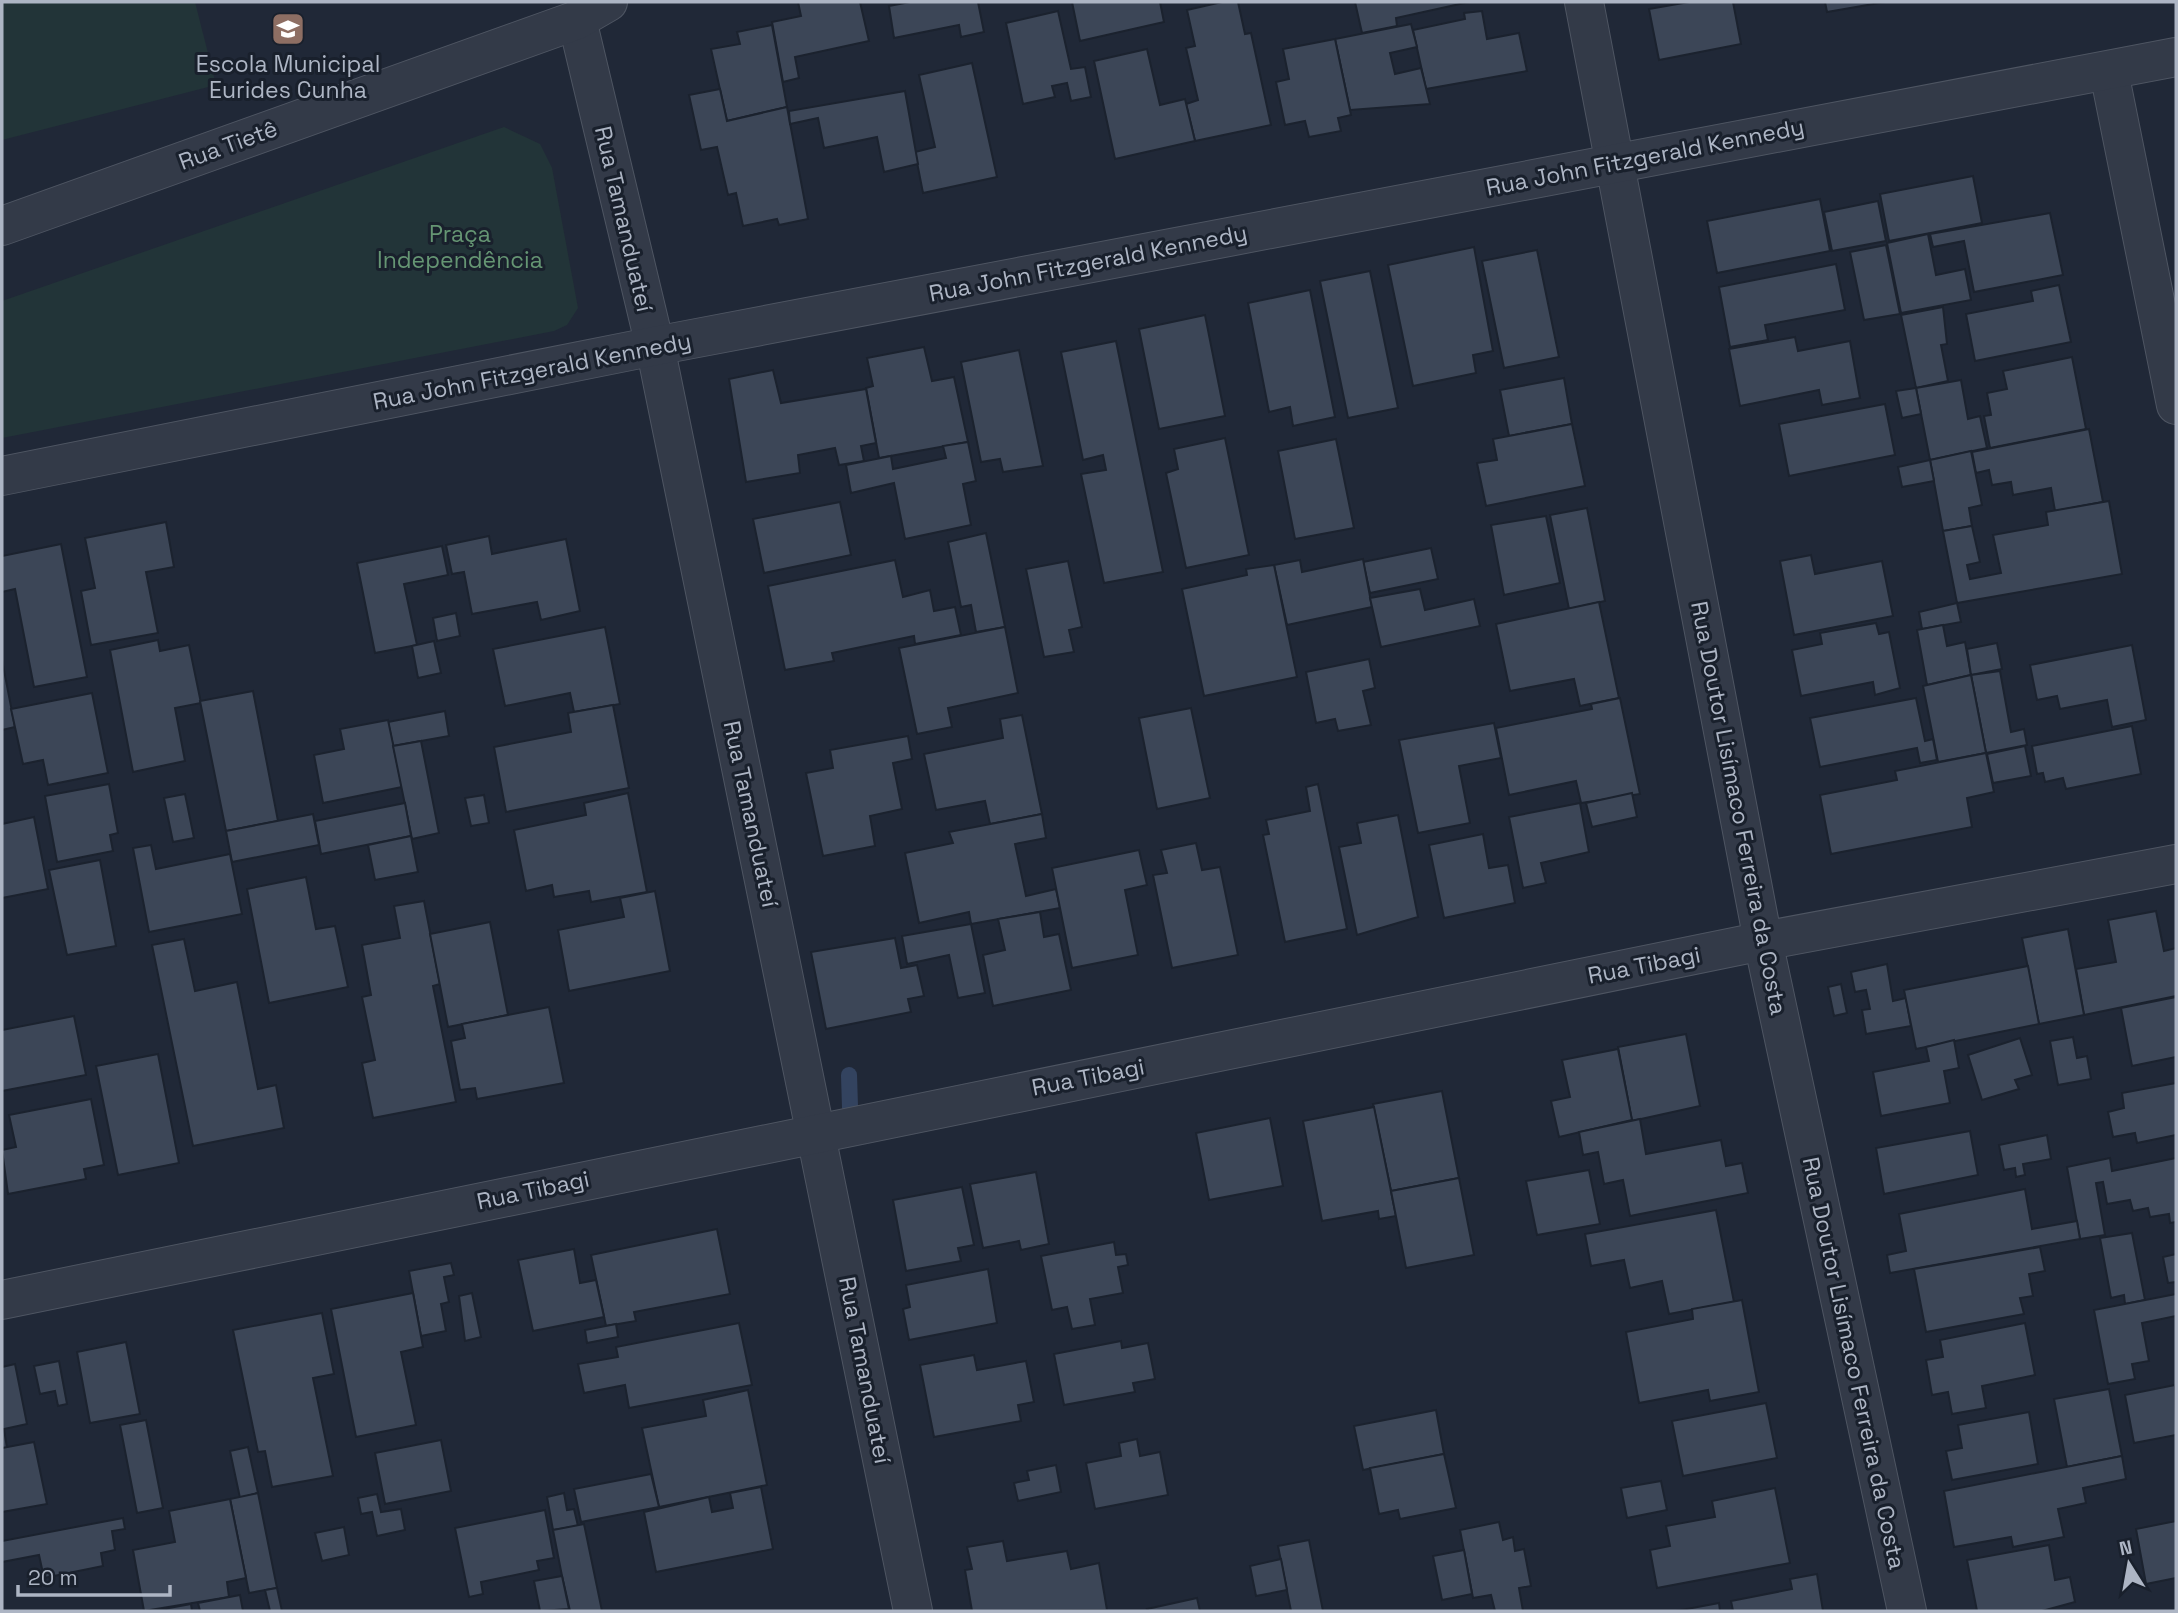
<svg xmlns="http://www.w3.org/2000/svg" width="2178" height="1613" font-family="'Space Grotesk',sans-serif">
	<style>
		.green { fill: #223438 }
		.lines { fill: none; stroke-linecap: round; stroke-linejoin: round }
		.stream { stroke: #33435f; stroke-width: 16 }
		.building { fill: #3c4657; stroke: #1b222e; stroke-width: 2 }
		.minor-casing { stroke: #4e5562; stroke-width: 40 }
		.tertiary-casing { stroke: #4e5562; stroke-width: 40 }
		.minor { stroke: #333a48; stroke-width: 38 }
		.tertiary { stroke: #333a48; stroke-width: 38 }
		.labels { text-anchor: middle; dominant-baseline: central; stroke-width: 6; stroke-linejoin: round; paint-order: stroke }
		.poi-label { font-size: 23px; fill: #adb5c4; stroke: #19202c }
		.street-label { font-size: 23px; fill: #adb5c4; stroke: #19202c }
		.park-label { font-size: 23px; fill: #659573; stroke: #19202c }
	</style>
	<rect width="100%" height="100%" fill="#202837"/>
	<g class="green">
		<path d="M2,2h193l21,83 -214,55z"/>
		<path d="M504,127l36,17 12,24 26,140 -11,17 -13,6 -552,107v-137z"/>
	</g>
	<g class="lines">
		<path class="stream" d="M849,1075l1,32"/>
	</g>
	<g class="building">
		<path d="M798,2h62l9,39 -74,16 4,21 -16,4 -11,-60 29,-6z"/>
		<path d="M910,2h68l6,30 -23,5 -2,-12 -65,13 -5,-32z"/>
		<path d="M1072,2h88l4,20 -84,19z"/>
		<path d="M1222,2h16l7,32 6,-1 20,92 -76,16 -9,-37 12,-4 -12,-52 9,-2 -8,-36z"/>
		<path d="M1355,2h114l-73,16 1,8 -35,7z"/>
		<path d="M1689,2h44l8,42 -82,16 -10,-51z"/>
		<path d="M1825,2h60l-58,10z"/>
		<path d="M1058,11l13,58 14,-2 6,30 -20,4 -4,-18 -15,3 3,11 -32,7 -17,-81z"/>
		<path d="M1482,11l5,28 32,-6 8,38 -101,18 -13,-59 52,-11 -1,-6z"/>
		<path d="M1411,24l6,23 -27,6 5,21 26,-6 9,36 -80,6 -15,-71z"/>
		<path d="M772,25l15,82 -60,14 -16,-72 29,-5 -3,-12z"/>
		<path d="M1335,39l16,76 -13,3 3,13 -32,6 -4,-16 -20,4 -9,-43 13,-3 -6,-30z"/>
		<path d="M1147,49l13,56 25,-6 10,42 -80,18 -21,-98z"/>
		<path d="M972,63l25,114 -74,16 -8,-41 20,-5 -16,-72z"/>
		<path d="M720,89l7,32 60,-14 21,112 -29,6 -2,-6 -34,7 -7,-33 -8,2 -11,-48 -16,3 -12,-55z"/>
		<path d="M905,91l13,73 -34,8 -7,-35 -53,11 -6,-30 -28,6 -1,-13z"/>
		<path d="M1973,176l9,47 -93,18 -9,-47z"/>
		<path d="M1820,199l10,52 -113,22 -10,-52z"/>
		<path d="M1878,201l8,40 -54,10 -8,-39z"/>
		<path d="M2050,213l13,62 -89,17 -10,-51 -31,6 -3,-13z"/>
		<path d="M1928,234l8,41 29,-6 6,31 -70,13 -14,-70z"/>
		<path d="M1886,245l14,69 -36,6 -14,-68z"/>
		<path d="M1474,247l19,104 -20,4 3,18 -63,13 -25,-121z"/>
		<path d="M1537,250l22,107 -55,11 -22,-107z"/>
		<path d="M1836,264l9,46 -80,15 3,15 -38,7 -11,-60z"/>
		<path d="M1370,271l28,137 -50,10 -28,-137z"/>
		<path d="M2059,285l12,57 -96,19 -9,-47 67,-13 -2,-10z"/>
		<path d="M1310,290l25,127 -42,9 -3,-19 -21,5 -21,-109z"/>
		<path d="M1943,307l4,37 -6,1 7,36 -32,7 -15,-73z"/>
		<path d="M1205,315l20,101 -66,13 -20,-100z"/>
		<path d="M1795,337l3,14 52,-10 10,57 -38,7 -3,-15 -79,16 -11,-57z"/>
		<path d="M1116,341l47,231 -59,11 -23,-109 25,-4 -3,-15 -20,5 -22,-108z"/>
		<path d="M924,347l8,34 22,-4 14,65 -89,16 -13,-70 7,-2 -6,-28z"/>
		<path d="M1019,350l24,116 -40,6 -3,-13 -19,3 -20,-100z"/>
		<path d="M2072,357l14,72 -96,19 -6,-32 7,-1 -4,-22 20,-4 -4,-18z"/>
		<path d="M773,370l8,33 85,-14 10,54 -15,3 3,15 -25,4 -4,-17 -37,7 2,18 -54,9 -17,-103z"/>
		<path d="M1564,378l8,46 -63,12 -9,-46z"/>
		<path d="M1961,380l7,39 12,-3 7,32 -57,12 -14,-72z"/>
		<path d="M1916,388l5,26 -19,4 -6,-27z"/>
		<path d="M1885,404l10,51 -106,21 -10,-52z"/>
		<path d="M1572,424l13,62 -99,20 -9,-43 20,-3 -4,-21z"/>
		<path d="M2089,429l14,73 -48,9 -4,-23 -38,7 -2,-13 -19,3 -3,-15 -13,3 -4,-21z"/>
		<path d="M1225,438l24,117 -63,13 -20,-95 12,-4 -4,-20z"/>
		<path d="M1336,439l18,89 -59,11 -17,-88z"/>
		<path d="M968,442l8,39 -13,3 8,41 -66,14 -11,-56 -43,10 -5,-28 45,-9 2,13 53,-11 -3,-12z"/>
		<path d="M1971,451l11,54 -13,3 3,18 -29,5 -13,-71z"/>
		<path d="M1930,460l4,21 -32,6 -4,-20z"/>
		<path d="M2109,501l13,73 -165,29 -14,-72 29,-5 8,36 -13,3 3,14 31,-6 -8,-38 55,-10 -2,-13z"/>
		<path d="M840,502l11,53 -87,18 -11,-54z"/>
		<path d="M1587,508l18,93 -36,8 -19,-94z"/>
		<path d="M1546,516l14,67 -56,12 -13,-70z"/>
		<path d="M166,522l8,45 -28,5 12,61 -67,12 -10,-54 14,-3 -10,-50z"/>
		<path d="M986,533l19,94 -29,5 -5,-27 -10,2 -13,-65z"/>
		<path d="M489,536l3,18 74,-15 14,72 -39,9 -4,-18 -65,12 -8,-42 -12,2 -6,-29z"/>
		<path d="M61,544l26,133 -53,10 -19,-98 -13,3v-36z"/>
		<path d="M442,546l6,29 -44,9 13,61 -42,8 -18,-90z"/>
		<path d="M1431,548l7,31 -68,14 -7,-31z"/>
		<path d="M1811,555l4,19 67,-13 11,55 -99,19 -14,-74z"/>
		<path d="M1363,559l9,48 -85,18 -13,-60 26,-5 2,12z"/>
		<path d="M895,560l8,37 27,-7 4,21 21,-4 6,28 -46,9 -1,-8 -82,17 2,8 -49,9 -17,-84z"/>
		<path d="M1068,561l14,66 -13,3 5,22 -30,5 -18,-88z"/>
		<path d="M1274,565l23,112 -93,19 -22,-107 65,-14 -1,-6z"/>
		<path d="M1420,589l5,21 49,-11 6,27 -99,21 -11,-49z"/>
		<path d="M1599,602l20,96 -39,8 -6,-27 -64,12 -14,-67z"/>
		<path d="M1957,603l4,19 -39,7 -3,-17z"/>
		<path d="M456,613l4,23 -23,5 -4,-23z"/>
		<path d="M1876,623l3,11 10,-2 11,56 -25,7 -2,-13 -72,14 -9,-46 30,-6 -2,-11z"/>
		<path d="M1943,625l4,21 18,-4 6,33 -44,10 -10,-55z"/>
		<path d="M605,627l15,77 -46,8 -4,-19 -65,13 -12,-57z"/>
		<path d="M1005,627l13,66 -70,15 4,19 -35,7 -18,-86z"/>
		<path d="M158,640l2,11 29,-6 12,58 -26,5 10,53 -52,11 -23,-122z"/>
		<path d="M434,641l7,32 -23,5 -6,-32z"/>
		<path d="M1997,643l5,26 -31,6 -4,-26z"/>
		<path d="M2132,645l14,75 -34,7 -5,-27 -47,9 -3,-13 -20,4 -7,-35z"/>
		<path d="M1369,659l6,29 -12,3 8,34 -33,6 -3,-12 -19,4 -10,-51z"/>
		<path d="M2,660l13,67 -13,3z"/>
		<path d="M2000,671l11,61 13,-3 3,16 -41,8 -15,-78z"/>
		<path d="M1971,675l15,78 -48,9 -15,-76z"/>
		<path d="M253,691l25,130 -52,10 -26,-130z"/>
		<path d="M92,693l16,80 -60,12 -5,-25 -20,4 -12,-55z"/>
		<path d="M1620,698l20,96 -59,9 -5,-22 -67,14 -13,-67 96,-19 -1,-5z"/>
		<path d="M1916,698l9,43 8,-2 4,21 -17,3 -3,-15 -97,19 -10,-49z"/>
		<path d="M613,705l16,83 -123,24 -12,-65 77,-15 -3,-19z"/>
		<path d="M1191,708l19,90 -53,11 -18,-91z"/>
		<path d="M445,711l4,25 -56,10 -5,-24z"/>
		<path d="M1022,715l20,99 -52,10 -5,-23 -49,9 -12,-56 79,-16 -3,-19z"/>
		<path d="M388,720l14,67 -79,16 -9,-48 30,-6 -4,-20z"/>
		<path d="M1494,723l7,35 -42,8 11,57 -52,10 -19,-93z"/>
		<path d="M2132,726l9,48 -75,15 -3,-11 -18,4 -2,-9 -6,1 -5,-28z"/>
		<path d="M908,736l4,23 -19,4 9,46 -32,7 5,30 -52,10 -17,-83 27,-5 -3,-18z"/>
		<path d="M421,741l18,92 -27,6 -19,-93z"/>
		<path d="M2025,746l6,30 -38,7 -6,-29z"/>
		<path d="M1986,753l8,39 -27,6 5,29 -141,27 -11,-59 77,-15 -2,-9z"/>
		<path d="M109,784l9,49 -8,2 3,16 -56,11 -12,-66z"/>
		<path d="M1318,784l29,145 -62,13 -22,-107 6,-1 -3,-14 44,-9 -4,-24z"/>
		<path d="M628,793l19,99 -56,10 -2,-11 -35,6 -2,-12 -26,6 -12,-61 72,-15 -2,-12z"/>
		<path d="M1632,793l5,24 -45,10 -6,-24z"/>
		<path d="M185,794l9,44 -21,4 -9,-44z"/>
		<path d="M484,795l5,28 -18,3 -6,-28z"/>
		<path d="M405,803l6,33 -90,18 -6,-33z"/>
		<path d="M1580,803l9,49 -48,11 5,20 -23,5 -14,-71z"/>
		<path d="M313,814l6,31 -87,17 -6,-31z"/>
		<path d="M1042,814l4,24 -31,6 11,52 30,-7 4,19 -89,16 -2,-12 -50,11 -14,-70 48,-10 -4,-11z"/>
		<path d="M1398,815l20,102 -61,18 -18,-88 22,-4 -4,-20z"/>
		<path d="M34,817l14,72 -46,9v-74z"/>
		<path d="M1483,834l6,34 19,-3 7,38 -71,15 -15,-73z"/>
		<path d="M411,836l7,36 -43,8 -7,-35z"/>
		<path d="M1196,843l6,27 18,-3 18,88 -66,13 -19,-93 14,-2 -6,-23z"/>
		<path d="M151,845l5,24 74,-15 12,60 -93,18 -16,-84z"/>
		<path d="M1139,850l8,35 -22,5 13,65 -66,13 -20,-100z"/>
		<path d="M100,860l16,86 -49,9 -18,-85z"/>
		<path d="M306,877l10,52 19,-3 13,61 -79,16 -22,-114z"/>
		<path d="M655,891l15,80 -101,20 -11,-61 66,-13 -4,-19z"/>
		<path d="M424,901l16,83 -7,2 23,116 -83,16 -11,-55 13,-3 -13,-63 9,-2 -9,-50 38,-7 -6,-32z"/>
		<path d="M2156,911l8,40 12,-3v48l-92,19 -8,-46 40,-7 -8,-42z"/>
		<path d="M1040,912l4,25 15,-3 12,56 -78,16 -10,-51 22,-5 -7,-31z"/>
		<path d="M490,922l18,93 -60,12 -18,-93z"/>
		<path d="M971,924l14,69 -27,5 -9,-43 -42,9 -5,-28z"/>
		<path d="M2068,929l16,86 -45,9 -17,-86z"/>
		<path d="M895,938l6,30 16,-3 7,31 -16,3 3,13 -85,17 -15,-77z"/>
		<path d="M184,939l11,52 42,-9 21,107 18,-4 8,43 -91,18 -41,-201z"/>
		<path d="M1887,964l6,37 13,-3 5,28 -45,8 -4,-24 8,-1 -4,-19 -11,2 -4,-20z"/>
		<path d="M2028,966l11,58 -123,25 -12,-59z"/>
		<path d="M1841,984l6,29 -13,3 -6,-29z"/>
		<path d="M2176,997v60l-44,9 -11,-58z"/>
		<path d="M549,1007l15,76 -87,16 -2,-11 -15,2 -9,-49 14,-3 -3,-14z"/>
		<path d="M74,1016l12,59 -84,16v-61z"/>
		<path d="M1686,1034l14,72 -68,15 -14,-74z"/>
		<path d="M2073,1037l4,21 10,-2 4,23 -33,6 -8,-44z"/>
		<path d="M2020,1038l12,37 -17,5 4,9 -37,11 -14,-45z"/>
		<path d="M1954,1040l5,28 -15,3 6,32 -69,13 -8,-44 56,-11 -3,-14z"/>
		<path d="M1618,1049l14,71 -73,17 -8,-36 19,-4 -8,-37z"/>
		<path d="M158,1054l21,109 -61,12 -22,-109z"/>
		<path d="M2176,1083v52l-39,8 -2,-10 -22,4 -5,-25 16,-4 -2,-15z"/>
		<path d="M1442,1091l17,87 -68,13 -18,-87z"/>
		<path d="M91,1099l13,66 -20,4 2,10 -78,15 -6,-44 14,-3 -7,-32z"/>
		<path d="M1374,1107l22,109 -17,3 -1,-8 -56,10 -19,-100z"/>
		<path d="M1270,1118l13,68 -74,14 -13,-67z"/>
		<path d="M1640,1119l6,35 75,-14 5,26 16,-3 6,30 -118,23 -7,-36 -19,4 -6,-32 -15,3 -4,-23z"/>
		<path d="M1970,1131l8,44 -94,19 -8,-46z"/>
		<path d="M2047,1135l4,24 -28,5 2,11 -9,2 -1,-9 -11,2 -5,-25z"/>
		<path d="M2110,1158l2,13 64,-13v64l-6,1 -1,-9 -19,3 -2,-9 -15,3 -3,-11 -23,4 -4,-22 -7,1 9,52 -25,4 -13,-72z"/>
		<path d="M1589,1170l11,54 -63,11 -11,-54z"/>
		<path d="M1036,1172l13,72 -28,6 -2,-9 -36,7 -13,-64z"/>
		<path d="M1459,1178l15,77 -68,13 -15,-77z"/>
		<path d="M962,1187l12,58 -16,3 3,13 -55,10 -13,-71z"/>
		<path d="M2025,1189l7,40 45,-8 3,18 -190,34 -3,-18 19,-4 -7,-37z"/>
		<path d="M1716,1210l18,92 -65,12 -7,-33 -32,7 -6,-28 -33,6 -6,-32z"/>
		<path d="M717,1229l13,65 -96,18 2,9 -30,5 -15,-71z"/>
		<path d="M2132,1233l13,67 -20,4 -1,-9 -13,3 -11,-60z"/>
		<path d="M1114,1242l2,13 10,-1 2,11 -10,2 5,26 -33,6 5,26 -23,4 -5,-22 -15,3 -11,-54z"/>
		<path d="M2040,1247l5,24 -16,3 4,22 -13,2 4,16 -98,18 -12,-63z"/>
		<path d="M574,1249l6,34 16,-3 8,37 -71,14 -15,-71z"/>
		<path d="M2176,1254v28l-8,1 -5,-26z"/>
		<path d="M451,1263l3,12 -10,2 5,25 -8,2 5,27 -25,5 -12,-65z"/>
		<path d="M988,1269l9,54 -88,17 -6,-31 7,-2 -4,-22z"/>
		<path d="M413,1293l10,54 -22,5 15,73 -60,12 -25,-128z"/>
		<path d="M472,1293l9,44 -16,4 -6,-45z"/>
		<path d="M2176,1294v22l-34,7 7,38 -17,3 3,15 -27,5 -14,-74z"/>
		<path d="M1742,1300l17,92 -49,9 -2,-11 -69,13 -13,-71 67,-13 -1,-10z"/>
		<path d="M322,1313l12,61 -21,4 20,98 -61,11 -7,-36 -7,1 -25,-122z"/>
		<path d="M739,1323l13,62 -123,23 -4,-23 -41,8 -6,-29 40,-7 -2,-10z"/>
		<path d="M2025,1323l10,52 -53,11 4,22 -34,6 -4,-22 -16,3 -6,-35 17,-3 -3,-17z"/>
		<path d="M616,1324l2,13 -31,6 -2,-13z"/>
		<path d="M1121,1341l1,7 26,-5 7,36 -22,4 2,9 -71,13 -10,-51z"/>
		<path d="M126,1342l14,72 -50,9 -13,-71z"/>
		<path d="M974,1355l3,15 49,-9 8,41 -16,3 3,16 -87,16 -14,-72z"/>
		<path d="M59,1361l8,43 -9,2 -3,-15 -15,3 -6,-28z"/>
		<path d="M15,1364l12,60 -23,5 3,19 -5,1v-82z"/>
		<path d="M2175,1385l1,50 -42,8 -9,-48z"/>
		<path d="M2109,1389l13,67 -55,11 -13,-68z"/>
		<path d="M748,1390l19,95 -108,22 -17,-79 64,-12 -3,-16z"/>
		<path d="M1766,1403l11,55 -94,18 -11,-55z"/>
		<path d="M1436,1410l8,44 -81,16 -9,-44z"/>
		<path d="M2029,1412l9,52 -86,16 -6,-29 16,-3 -4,-23z"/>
		<path d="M146,1420l17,88 -26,5 -17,-88z"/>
		<path d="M1137,1439l3,17 20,-4 8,43 -73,14 -9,-46 35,-7 -2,-13z"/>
		<path d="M441,1440l10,51 -66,13 -10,-51z"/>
		<path d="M34,1442l13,62 -45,8v-64z"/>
		<path d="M248,1447l10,46 -18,5 -10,-47z"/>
		<path d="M1444,1454l12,54 -56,11 -2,-9 -19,4 -9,-46z"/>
		<path d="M2122,1456l4,23 -43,9 3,15 -28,6 6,28 -51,10 -2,-10 -57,10 -10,-56z"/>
		<path d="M1056,1465l5,27 -43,9 -4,-18 15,-3 -2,-9z"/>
		<path d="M651,1474l8,33 -78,15 -7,-33z"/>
		<path d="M1661,1481l6,29 -40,8 -6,-30z"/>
		<path d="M761,1487l12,62 -117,23 -12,-60 65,-15 3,15 21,-4 -3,-15z"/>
		<path d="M1775,1488l15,75 -133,25 -7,-38 20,-4 -4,-20 49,-9 -3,-16z"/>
		<path d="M258,1493l19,95 -28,5 -19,-94z"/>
		<path d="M564,1493l3,17 7,-1 4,17 -25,4 -6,-33z"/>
		<path d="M377,1494l4,18 20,-3 4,21 -28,6 -5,-24 -11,2 -3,-16z"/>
		<path d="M230,1499l16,79 -19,4 2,15 -85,14 -11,-61 42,-8 -6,-31z"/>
		<path d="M545,1510l9,48 -17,3 2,9 -58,12 2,12 -14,3 -14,-69z"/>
		<path d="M123,1518l2,11 -13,2 3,19 -14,3 2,13 -59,12 -5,-23 -37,7v-21z"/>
		<path d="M2176,1521v57l-30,6 -10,-55z"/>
		<path d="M1499,1522l4,18 10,-3 2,14 9,-2 7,37 -12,2 4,23h-28l-4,-16 -18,3 -13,-68z"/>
		<path d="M584,1524l18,87h-32l-8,-35 -9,-46z"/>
		<path d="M344,1527l5,28 -27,6 -7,-28z"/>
		<path d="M1309,1540l14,71h-32l-13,-65z"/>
		<path d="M1003,1541l4,20 60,-10 4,18 28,-6 8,47 -135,1 -7,-41 7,-1 -5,-22z"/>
		<path d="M2049,1545l6,35 15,-3 5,25 -33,9h-65l-10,-51z"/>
		<path d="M1464,1550l8,44 -30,6 -9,-44z"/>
		<path d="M1281,1559l6,31 -31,6 -6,-30z"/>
		<path d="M1817,1574l6,37h-90l-2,-10 61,-12 -2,-10z"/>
		<path d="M562,1576l7,33 -29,2 -6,-30z"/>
		<path d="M277,1588l5,23h-12l-5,-21z"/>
		<path d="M240,1595l3,16h-43l-2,-8z"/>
		<path d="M1197,1598l3,13h-52l-1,-2z"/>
		<path d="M1719,1603l1,8h-44z"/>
		<path d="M191,1604l1,7 -34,-1z"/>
	</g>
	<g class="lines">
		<defs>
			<g id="minor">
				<path d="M1584,2l179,939 144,670"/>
				<path d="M577,20l78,326 258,1265"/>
				<path d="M2109,72l67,333"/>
				<path d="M2,476l653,-130 1521,-289"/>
				<path d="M2,1300l1761,-359 413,-77"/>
			</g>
			<path id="tertiary" d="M2,226l575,-206 31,-18"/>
		</defs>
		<use href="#minor" class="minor-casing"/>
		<use href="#tertiary" class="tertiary-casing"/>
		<use href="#minor" class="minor"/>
		<use href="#tertiary" class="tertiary"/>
	</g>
	<defs>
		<symbol id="school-square" viewBox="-11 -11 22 22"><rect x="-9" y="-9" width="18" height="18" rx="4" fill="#8d6e63" stroke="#19202c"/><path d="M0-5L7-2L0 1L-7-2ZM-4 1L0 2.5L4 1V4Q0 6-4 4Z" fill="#fff"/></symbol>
	</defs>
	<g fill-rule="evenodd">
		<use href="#school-square" x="269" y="10" width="38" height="38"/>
	</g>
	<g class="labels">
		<g class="poi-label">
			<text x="288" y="64">Escola Municipal<tspan x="288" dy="26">Eurides Cunha</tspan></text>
		</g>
		<g class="street-label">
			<text transform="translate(228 145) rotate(-20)">Rua Tietê</text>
			<text transform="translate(1645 157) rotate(-11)">Rua John Fitzgerald Kennedy</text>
			<text transform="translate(624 219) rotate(77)">Rua Tamanduateí</text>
			<text transform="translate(1088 263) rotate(-11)">Rua John Fitzgerald Kennedy</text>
			<text transform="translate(532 371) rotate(-11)">Rua John Fitzgerald Kennedy</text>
			<text transform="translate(1739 808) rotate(79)">Rua Doutor Lisímaco Ferreira da Costa</text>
			<text transform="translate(751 814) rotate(78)">Rua Tamanduateí</text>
			<text transform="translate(1644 965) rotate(-11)">Rua Tibagi</text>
			<text transform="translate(1088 1077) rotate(-11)">Rua Tibagi</text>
			<text transform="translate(533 1190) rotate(-12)">Rua Tibagi</text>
			<text transform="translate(1854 1363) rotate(78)">Rua Doutor Lisímaco Ferreira da Costa</text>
			<text transform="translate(865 1370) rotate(79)">Rua Tamanduateí</text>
		</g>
		<g class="park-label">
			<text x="460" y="234">Praça<tspan x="460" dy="26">Independência</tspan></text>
		</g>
	</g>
	<rect width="2178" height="1613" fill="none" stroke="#adb5c4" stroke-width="7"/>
	<g transform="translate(2129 1564) rotate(349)" stroke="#19202c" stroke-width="5" paint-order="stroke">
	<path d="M0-5L12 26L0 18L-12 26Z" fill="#adb5c4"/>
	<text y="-10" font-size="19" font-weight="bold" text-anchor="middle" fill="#adb5c4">N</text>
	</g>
	<path d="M18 1585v10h152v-10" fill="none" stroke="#adb5c4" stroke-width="3.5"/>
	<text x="28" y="1585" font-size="21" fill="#adb5c4" stroke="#19202c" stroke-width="5" paint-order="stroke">20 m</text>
</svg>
